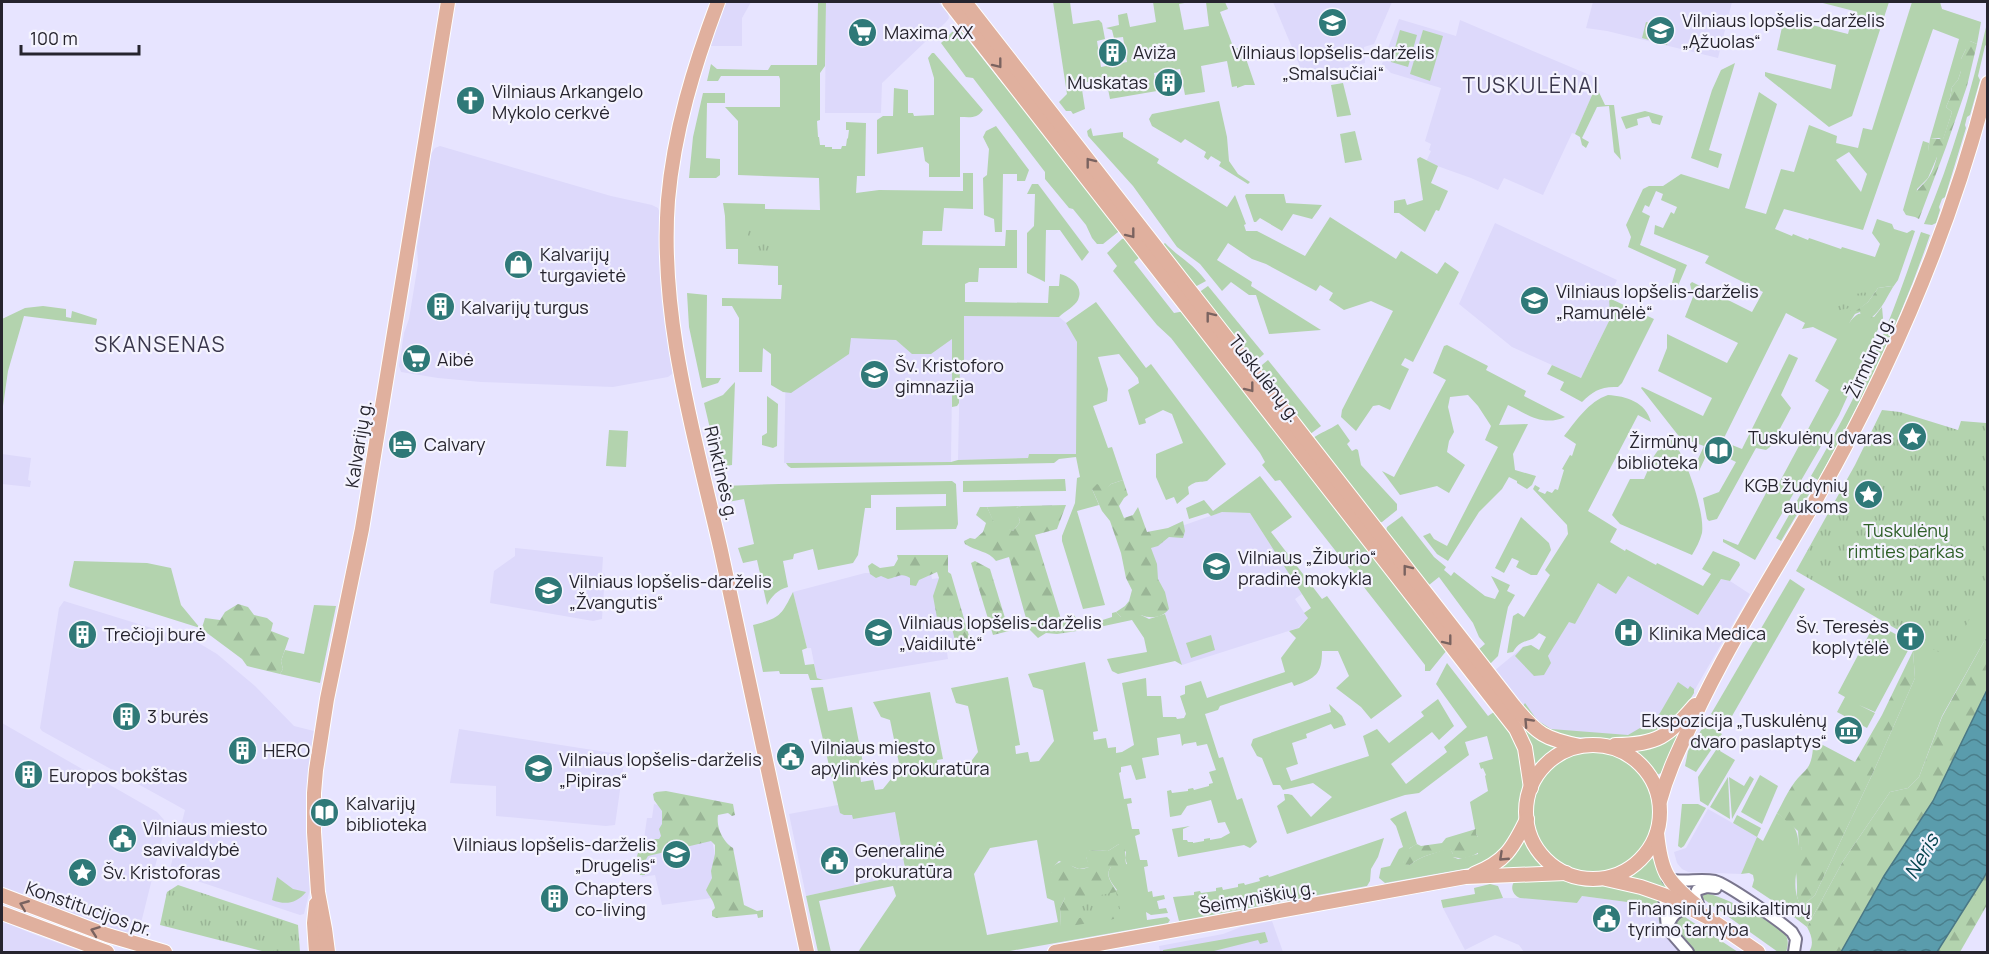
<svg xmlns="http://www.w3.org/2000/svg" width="1989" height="954" font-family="Manrope,sans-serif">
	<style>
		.built { fill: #ddd9fb }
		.green { fill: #b3d3ae; fill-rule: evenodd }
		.forest { fill: url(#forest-firs) }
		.park { fill: url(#park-tufts) }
		.water { fill: url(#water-waves); stroke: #4a7886; stroke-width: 1.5 }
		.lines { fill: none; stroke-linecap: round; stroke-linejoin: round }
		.minor-casing { stroke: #79758d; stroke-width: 14 }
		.major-casing { stroke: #fff; stroke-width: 16 }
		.minor { stroke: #fff; stroke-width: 10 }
		.major { stroke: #e0b09e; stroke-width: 14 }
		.oneway { stroke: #7a6360 }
		.labels { text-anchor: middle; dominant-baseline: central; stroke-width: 4.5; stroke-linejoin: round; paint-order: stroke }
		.poi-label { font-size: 18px; fill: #26242e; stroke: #f4f3fe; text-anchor: start }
		.street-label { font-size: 18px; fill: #26242e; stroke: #f4f3fe }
		.park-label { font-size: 18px; fill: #2f6029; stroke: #f4f3fe }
		.water-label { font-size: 20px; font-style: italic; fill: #084651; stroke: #f4f3fe }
		.quarter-label { font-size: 21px; letter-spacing: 1.5px; fill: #3a374c; stroke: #f4f3fe }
	</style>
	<defs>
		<pattern id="forest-firs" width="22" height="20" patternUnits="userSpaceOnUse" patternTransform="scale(1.5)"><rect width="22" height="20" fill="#b3d3ae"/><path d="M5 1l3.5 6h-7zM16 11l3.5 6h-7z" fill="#9ab596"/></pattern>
		<pattern id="park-tufts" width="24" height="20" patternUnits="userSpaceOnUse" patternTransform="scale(1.5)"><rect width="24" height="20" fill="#b3d3ae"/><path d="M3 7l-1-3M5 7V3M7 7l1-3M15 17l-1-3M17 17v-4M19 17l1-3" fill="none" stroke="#9ab596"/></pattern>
		<pattern id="water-waves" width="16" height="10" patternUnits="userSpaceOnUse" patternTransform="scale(1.5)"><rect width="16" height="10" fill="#5a9cac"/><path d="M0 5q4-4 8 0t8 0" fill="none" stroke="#4a7f8c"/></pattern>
	</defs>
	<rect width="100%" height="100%" fill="#e7e4ff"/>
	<g class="built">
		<path d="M726,2h25l-9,16v28h-34z"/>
		<path d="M826,2h112l10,11 1,5 -3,4 -64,61 -1,30h-56z"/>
		<path d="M1273,2h119l-18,42 -10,3 1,16 -61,13z"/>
		<path d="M1593,2h139l-14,56 -111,-27 -21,-3z"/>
		<path d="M1399,19l57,17 4,-16 132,56 4,10 -21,48 -3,-1 -29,62 -39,-17 -6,12 -27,-12 -45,-16 5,-11 -2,-1 2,-6 -6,-3 16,-53 -50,-15 -9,-9z"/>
		<path d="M440,146l171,50 41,9 6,3 3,8 13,155 -2,3 -4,3 -55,10 -132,-5 -43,-4 -37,-6 -2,-6 5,-33 5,-14 9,-55 -1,-17 14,-93 4,-6z"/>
		<path d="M1495,223l122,57 -8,18 1,21 -29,59 -69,-31 -53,-43z"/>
		<path d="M787,304l166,10 -2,148 -167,1z"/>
		<path d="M964,316l95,1 10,8 8,17v112h-48l-1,4 -70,2 2,-95h3z"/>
		<path d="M2,454l29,4 -3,22 3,1 -1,6 -28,-3z"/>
		<path d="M1222,512l28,1 52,81 -7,5 13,19 -10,10 -116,37 -41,-125z"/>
		<path d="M515,548l88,9 -1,16 3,1 -3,45 -9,2 -103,-18 4,-32 21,-15z"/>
		<path d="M865,573l66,1 1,5 7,-1 17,66 -10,2 2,13 -125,21 -6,-2 -6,-30h-4l-14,-56z"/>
		<path d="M1628,576l70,39 23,-36 9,2 20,13 -68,118 -62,31 -13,-4 -40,-1 -31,-13 -42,-54 29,-24 8,-2 17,11 21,-35 6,3 23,-41z"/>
		<path d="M64,601l133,41 20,12 38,32 39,40 20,5 -6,46 -1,54 4,54 -7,29 -4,1 -127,-42 -2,-8 14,-55 -143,-79 -2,-3 19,-120z"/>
		<path d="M2,723l155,89 7,8v11l-22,88 -2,6 -4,5 -12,4 -74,-26 -48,-20z"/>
		<path d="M459,729l166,26 -10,70 -9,1 -110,-10v-30l-46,-3z"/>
		<path d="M892,795l14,80 -100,21 -17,-82z"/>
		<path d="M654,804l53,11 10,50 2,32 -57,8 -7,-30 -13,2 -4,-24 5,-7 4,-28h5z"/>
		<path d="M1708,809l49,28 -16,37 -53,-2 -6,-3 -5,-6 -3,-11 12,-4z"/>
		<path d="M1582,896l75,10 2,18 3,-2 4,13 17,17h-159l-5,-7 -24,-10 -30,15 -22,-42 58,-10h27l49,5z"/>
		<path d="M2,921l31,13 50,18h-81z"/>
		<path d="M1272,921l11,31h-123l-1,-6 64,-12 18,-7z"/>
	</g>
	<g class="green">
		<path d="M818,2h8l-1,64 -5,7v47l-3,1 1,16h1l1,8h5v2h7v2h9l1,-3h4l1,-7 1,-1 1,-8h-3v-8l20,1 -1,53h-8l-1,17 23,-3 84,1v-18h10v36l-29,-1 -2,23h-19l-1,14 83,1 1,-16h11v38h-38l-1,14h-9l-4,2v18l83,1 1,-17h10l1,-12c11,3 24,12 18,26 -3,6 -14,12 -19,17l-95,-1v49l-4,1 -1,37 -2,3 -5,1v-68l-21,15h-19l-16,-14 -45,-2 -2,16 -58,39 -8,-1 -12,-7v-31l-8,-6 -1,24h-23v-54l-7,-12h-10v-8l59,1 1,-14h-4v-19l-40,-2v-15h-12l-1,-33 -2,-13 42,1v5l55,1 -1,-32 -81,-3v-54l-13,-14h55v-28l-1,-3h-58l-3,5h-11l4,-17 6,5 51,1 3,-5h46z"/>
		<path d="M1053,2h17l3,22 26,-4 3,3 3,16 -8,2 4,26 26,-5 -4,-25 -9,1 -2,-8 -6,-2 13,-3 -1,-10 9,-2 3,14 26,-5 -3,-20h37l-11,2 5,26 25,-4 -3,-24h19l3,7 -8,3 14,37 8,-2 13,38h-10l-8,3v-2l-5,1 -5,-26 -26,5 4,26 -20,3 -5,-26 -26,4 3,18 -47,8 -4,-20 -25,4 4,26 -12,5 -2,-3h-5l-7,-9 8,-8z"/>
		<path d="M1819,2h70l-37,114 -23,11 -64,-51v-4l66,17 5,-24 -59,-15 7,-32 64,16 6,-23z"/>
		<path d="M1912,2h28l2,7 39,13 -4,22 -7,-3 -9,18v12l-3,9 -6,7 -2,11 -4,9 6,5 -9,28 -4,-2 -9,1 29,-100 -26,-10 -70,201 -79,-21 -9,20 17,7 1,-2 15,6 1,-2 32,11 1,-2 33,10 5,-13 -8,-11 5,-14 15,5 2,5 13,4 5,-3 3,1 -17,49 -5,7 -2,-1 -13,2 -10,14 -15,12 -4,9c10,-12 10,-11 25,-6l8,-10 1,11 -44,97 -84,145 -32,-18v-3l15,6 34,-63 6,3 51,-95 -14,-9 22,-42 -24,-12 -11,2 3,-6 -19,-10 -63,127 -8,-3 -16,34 -1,-12 6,-13 -17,-6 -2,4 -44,-56 1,-1 61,29 9,-18 -54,-27 9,-23v-14l60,29 11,-20 -53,-26 8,-20 -3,-13 2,-2 60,30 11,-20 -58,-29 4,-7 -55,-22 1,-9 8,3 8,-16 3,2 3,-7 -16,-7 2,-6 -7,-3 -7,16 -4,-2 -3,7 8,4 -10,29 47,20 -10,23 -6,-2 5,-17 -48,-22 3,-10 -5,-12 17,-36 6,-3h14l18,-12 48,15 30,-97 18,12 -32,104 21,6 15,-45 13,3 15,-47 28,11 -1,7 22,5 5,-20 9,2zM1849,152l18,22 -6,18 -25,-32z"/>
		<path d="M1646,22l26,6 -5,17 -25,-7z"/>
		<path d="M1987,23v21l-2,2 -7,30 2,4 -10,35 -3,2 -2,8 1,3 -21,69 -3,2 -3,8 1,3 -4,13 -4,2 -8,-1c28,-65 47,-132 63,-201z"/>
		<path d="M960,30l42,53 16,16 101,128 -1,5 -15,12h-6l-5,-6 -6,-13 -13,-16 -4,-1 -24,-29v-7l-72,-94 -7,-1 -25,-34 11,-11z"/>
		<path d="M1400,30l17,5 -9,32 -17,-5z"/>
		<path d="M1423,30l20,6 -13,45 -20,-7z"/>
		<path d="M932,53h2l49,57c-6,9 -13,7 -23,7v60h-31v-13l-4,-3 -2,-14 -46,7v-34l6,-4h10l1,-28 14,2v23h5l1,3 20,-1v-37l-6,-20z"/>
		<path d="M1735,63l-26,87 13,4 -4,14 -27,-10 21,-68 9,-20z"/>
		<path d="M1343,83l8,32 -14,2 -6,-32z"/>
		<path d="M1596,86l9,19h9l7,55 -7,-8 -5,-46 -12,1 -15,31 7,4 -3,6 -4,-3 -2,-8 -5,-3z"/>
		<path d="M703,93h22v10h-18l-1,55 14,1v16l-4,3h-27l4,-41z"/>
		<path d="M1219,101l8,36 2,24 9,13 12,8 -2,2 -29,-18 2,-4 -10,-6 -3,4 -4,-3 2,-5 -21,-13 -4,4 -29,-17 -3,-7 3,-5 5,-1z"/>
		<path d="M1645,111l18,5 -3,9 -8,-2 -3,-7 -12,3 1,6 -12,4 -5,-12z"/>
		<path d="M996,126l33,44 -4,11h-8v-7h-14l-1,58h-7l-1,-13 -10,-4 -1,-37 4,-3 2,-26 -6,-12 3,-6z"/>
		<path d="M1091,128l2,8 30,-4v5l36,22 -2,4 70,44 8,-12 11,29 -2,1 2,6h11l48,25 25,-39 66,42 5,-8 36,23 8,-12 14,10 -46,90 -8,-4 -4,7 8,4 -19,41 -11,-5 -6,1 -17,25 -15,-14 1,-7 51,-99 -22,-10 -27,9 -15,-10 4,-7 -13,-8 -4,6 -50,-27 -14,-5 -24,-16 -11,17 35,22 -1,4 70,44 -52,4 -13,-39h-7l-18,-13 -9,9 -22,-27 -23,-17 -44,-61 -45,-50 -1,-5z"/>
		<path d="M1355,131l7,29 -17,3 -5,-29z"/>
		<path d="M1923,141l6,2 -1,14h9l-9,21 -11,11 -2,28 -9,-2 -3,-5z"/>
		<path d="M1420,157l18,9 -7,17 17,8 -9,20 -3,-1 -11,22 -26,-19h-5v-12l11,-2 2,6 16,-5 -6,-41z"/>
		<path d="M1032,184h6l51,68 -7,9 -22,-31h-14l-1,52 -18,-9v-40l7,-7 1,-32h-8z"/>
		<path d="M1246,194h38l2,9 36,2 -10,14 -19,-5 -11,17 -22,-13 -4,4h-2l-9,-26z"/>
		<path d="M1921,232l9,3c-29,85 -68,166 -112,245l-7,-4c28,-48 53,-97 75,-148 13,-32 24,-64 35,-96z"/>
		<path d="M1125,238l16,18 -7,6 40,51 11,-2 262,339 -17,21h-5v-6l-145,-185 -5,1 -13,-16 3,-3 -5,-9 -89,-115 -14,-13 -44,-54 4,-5 -10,-13 15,-14z"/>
		<path d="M1165,243c13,14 30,22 41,38l-13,7 -32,-42z"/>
		<path d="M1208,286l56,68 -7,6h-7l-52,-67z"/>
		<path d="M687,293l20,2 -1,83h15l-3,5 -16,5 -13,-61z"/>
		<path d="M1609,298l45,21 -32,64 -4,4c-17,-1 -25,4 -36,15l-22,-12 4,-8 -17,-8 5,-9 29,13 29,-59z"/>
		<path d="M1096,302l50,66 5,-4 75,100 -19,17c-10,2 -10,-1 -19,6l1,7 -12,10 -3,-7 -8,3 -10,-23v-23l27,-11 -11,-29 -9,-4 -18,9 1,4 -7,2 -11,-35 11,-7 -1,-5 -19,-24 -21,3 10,32 -1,12 -14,5 15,42 4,-1 11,33 -12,4 -5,5h-14l7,16 -22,6 28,94 -22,4 -21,-68v-5l13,-33 2,-25 3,-1 -4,-20 -17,2 -5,4 -263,5 -3,-2 -2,-3 165,-1 7,-2 70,-2 1,-4h47l1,-112 -11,-19z"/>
		<path d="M43,306l23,3v8l5,1 1,-7 25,8 -1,6 -72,-9 -16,55 -6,42v-94l23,-11z"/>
		<path d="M1447,345l41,21 -2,4 40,21 -2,5 41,21c-22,10 -38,-3 -57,-12l-9,20 29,-1 -15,30 2,16 21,6 -4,9 -5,4 -10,-6v-2l-8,-4 -7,12 -23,23 -31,49 -11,-7 -14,-18 7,-3 4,6 13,7 51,-99 -13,-7 6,-14 -13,-20 -10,-11 -18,2 -2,10 6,25 -5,9 -2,11 18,13 -16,28 -12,-7 -37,9 -18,-24 12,6 52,-97 -13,-7 11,-27z"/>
		<path d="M1789,354l9,4 -17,37 10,13 -21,39 -4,3 -10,-2 -39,71 -8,2 -2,-2 -4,-21 16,-6 17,-30 -10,-5 6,-12 10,4z"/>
		<path d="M1268,360l53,66 -12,9 -48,-60 1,-10z"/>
		<path d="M735,382l-3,83 -13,2 -15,-64 19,-8z"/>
		<path d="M1608,395c18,1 38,7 43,27l-13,-7 -50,96 29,18 -7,13 15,9 1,-2 30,16 1,-2 46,23 8,-12 -9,-5 11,-18 26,11 1,3 -10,16 -9,-2 -23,36 -70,-39 -12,18 -18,-11 -23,41 -6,-2 -21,34 3,7 -7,12 -10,1 -19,-20 8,-9 8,-2 8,5 7,-13 -7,-4c-9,12 -16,3 -26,19l-6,1 6,-37 5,-3 6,4 26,-42 -5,-5 23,-36 -1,-9 -34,-36 2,-4 5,3 -2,3 7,3 2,-3 5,2 3,-4 3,1 6,-20 -2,-1 8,-14 2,1 4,-12 -12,-8c13,-16 24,-34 44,-41z"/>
		<path d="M767,396l11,8 -1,42 -4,2 -11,-3v-9l5,-3z"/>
		<path d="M1338,424l12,17 -3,3 5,7 4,-2 2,1 3,15 36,39v6l-15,12 -4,1 -66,-84c9,-7 17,-9 26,-15z"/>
		<path d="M609,430l19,1 -2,36 -20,-1z"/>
		<path d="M1665,440h7c14,16 33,72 30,93 -2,8 -6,15 -10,22l-72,-31 -8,-9 18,-36h14l10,-23z"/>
		<path d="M1260,476l32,41 -21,15 51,67 5,-3 75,100 -31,23 -10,-12 -25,-19 13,-12 -11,-25h-16c0,23 -6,27 -28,35l-2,-4 -72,24 -2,4 -13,4 14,44 4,-1 14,43 5,-2 15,44 -7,6 -6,-3 -66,12 -6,-28 18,-3 -7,3v11h4l1,2h5v1l11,-2v-2l6,-1v2l11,-2 9,-5 -5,-11 -7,1 -7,-23 -24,6 -6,9 -11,2 -3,-26 4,-1 1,3 16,-2v-2l5,-1 1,2 15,-4v-2l4,-1 -4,-11 7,-2 -9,-26 -10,2 -1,-4 -12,2 -2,2 -2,-12 -23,4 2,17 -17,3 4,20 -10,2 -5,-15 -10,2v5l-2,1 5,26 7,-1 1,5 -5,1 5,25h7l1,5 -5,2 5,24h7l1,6 -4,1 4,25 4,-1 1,6 11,-2 1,4 -8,2 2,8 7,-1 2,5 -17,2 -5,-3 1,8 20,-3 3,3 -2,3 -164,29h-146l38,-56 -3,-10 -74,15 12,51h-13l-12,-56 100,-22 -11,-62 -42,7 -1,-4h-8l-4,-2 -29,-125 12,-1 5,24 24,-4 13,66 -5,2 1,7 12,-2 2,10 8,-1 17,-21 -10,-48 -9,-3 -8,-15 57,-10 13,67 -6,1 1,8 13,-2 2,10 8,-1 17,-23 -10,-46 -12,-3 -5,-15 57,-11 12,68 -5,1 1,8 12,-2 2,10 9,-1 15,-20 -11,-51 -10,-3 -5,-13 57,-12 13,69 -5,1 1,8 12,-2 2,10 8,-1v6l6,-1 12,-7 -12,-62 24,-5 1,18h14l2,21h13l1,2 7,-1 2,-4 -6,-18 5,-2v-8l16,-5 6,17 78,-26 -4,-14 15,-20 -7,-7 10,-3 9,-10 -4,-5 7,-5 -61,-95 -28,-1 -11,4 -3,-3 -19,6 -3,-11 18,-8 9,11zM1037,840l10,58 7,3 4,21 -71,13 -13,-61 16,-26zM1119,844l7,8 -1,6 2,6 -16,3c-6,8 0,15 6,23l-56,36 -1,-18 5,-10 -14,-22 2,-9 6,-6 20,8 11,-2 -4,-10 4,-7 18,1z"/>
		<path d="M1065,479l1,12 -103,1v-11z"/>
		<path d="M952,481l4,3 2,40 -2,5 -60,1v-23l50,-1v-12l-75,1v13h-6l-7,47 -5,8 -35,7 -5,-21 -19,5 -1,5 -10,2 5,26c-11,3 -16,9 -21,18l-10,-45 -14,3 -5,-15 16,-4 -10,-45 -16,3 -3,-4 -2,-12 56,-2z"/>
		<path d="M1806,485l6,4 -31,52 -5,-3z"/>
		<path d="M1021,506l-5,2 4,14 -7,9 -19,-8 -7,-16z"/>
		<path d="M1402,516l32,41 12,10 -2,3 7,6 3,-4 31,24 10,3 4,-8 -8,-15 19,9 -3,6 8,4 -7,12 -10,49 -8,8 -12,-14 7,-6 -6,-7 -6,-14 -34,-46 -10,8 -10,-8 -33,-46 1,-4z"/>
		<path d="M1521,517l28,26 2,7 -14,25h-6l-15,-8 3,-6 -7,-3 -8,15 -9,-5z"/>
		<path d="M1987,536v100l-45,80 -23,61 -11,11 -18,4 -47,69 -36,66 -34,-26 -21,-14 2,-7 -1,-5 -4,-2 -8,1 16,-37 -24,-14 4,-8 24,13 -4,9 6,4 14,-28c16,12 20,12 22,33l3,2c-4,17 -11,37 -3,54l7,1 9,-8 57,-120 43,-97 -2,-27 4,-9 -13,-6z"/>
		<path d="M74,561l73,2 24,5 10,37 19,23 -130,-41 -1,-2z"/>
		<path d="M1790,579l15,10 -77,134 -17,-9z"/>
		<path d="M793,592l14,56 -5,2 3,15 9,-1 3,14 6,2h-13l-2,-6h-28l-1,-3 -16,1 -10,-47c27,-7 28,-9 40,-33z"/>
		<path d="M314,605l22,1 -16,77 -40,-9 3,-5 -2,-8 4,-11 19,4z"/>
		<path d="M1116,612l5,5 20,-2 8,4 16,-5 17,51 -7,-4 -57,13 -6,-3 -5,-12 40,-7 -3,-14 -12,-18 -42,9v-5l22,-7v-4z"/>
		<path d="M1875,623l37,20 -37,69 -16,-7 16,8 -8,15 -30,-16 8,-15 -7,-4z"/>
		<path d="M1211,635l4,15 -24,8 -5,-15z"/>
		<path d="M1447,663l41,53 6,-4 5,4 18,24 8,44 -4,15 -2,20 -6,17 -18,21 -20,10 -90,16 -6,-5 2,-10 9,-2 9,-17 4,-2 -7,-21 -6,-7 16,-8 11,33 -7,4 -7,15 7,2c12,-10 26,-12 40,-17l3,6v3l5,2 20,-5v-17l-2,-3 -6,-32 18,-11 -3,-15 1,-1 -3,-7 -2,1 -2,-6 14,-4 -6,-23 -22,6 4,13 -50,38 -14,2 -118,39 -10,-28 8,-6 -1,-6h4l4,1 19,22 21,-20 -19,-14 -30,7 -3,-5h-7l-11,-27 -5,-2 -6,-11 2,-6 78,-27 -2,-8 13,12 4,9 -12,4 -3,-5 -25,10 1,4 -15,5 6,21 -12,4 5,13 78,-25 -6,-20 14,-7 12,14 35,-27 -3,-4 17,-13 16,27 -15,14 -7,-8 -41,32 15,20 41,-32 -3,-5 23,-20 -31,-43z"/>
		<path d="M1678,682l10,7 2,-3 4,3v4l-12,19 -18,19 -44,12 -13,-4 -47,-3 -24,-11 -13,-19 2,-3 12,17 14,9 77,6 24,-14 8,-8z"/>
		<path d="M1516,720l41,26v3l-22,15 -3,-15z"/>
		<path d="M1705,724l17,10 -26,38 -11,-6 3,-15z"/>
		<path d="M1677,733l1,3 -17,37 -4,2 -9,-13 -10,-8v-3l22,-7z"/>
		<path d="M1720,744l3,1 -3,6 15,9 -27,46 -8,-5 -2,-24z"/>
		<circle cx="1594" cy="812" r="61"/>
		<path d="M1760,775l18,11 -16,38 -21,-12z"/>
		<path d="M1750,776l4,3 -22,40 -3,-42 15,9z"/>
		<path d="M1728,777l2,42 -20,-12z"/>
		<path d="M1682,804h16l8,4 -22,38 -3,2 -3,-2z"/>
		<path d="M1384,838l-6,19 -7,12 -1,12 -3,5 -188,35 -6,-24 21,-2v-3l6,-1 1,2 15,-2v-3l6,-1 1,3 15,-3v-3l6,-1 1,2 15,-4 -1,-3 9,-3 1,2z"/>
		<path d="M1525,838l7,14 12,16 -48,3z"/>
		<path d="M1652,858l2,2 15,30 -39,-12z"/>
		<path d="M277,877l16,12 13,3c-10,12 -21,13 -34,8z"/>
		<path d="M1519,879l45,1 16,4 27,1 28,5 24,9 3,23 -2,2 -1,-2 -2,-16 -75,-10 -5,7 -57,-5c-7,-3 -10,-10 -6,-16z"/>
		<path d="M1490,884l8,2 5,12 -60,10 -2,-8 34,-6 -1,-6z"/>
		<path d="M1706,893c16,3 70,29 79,41 4,6 3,12 1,18h-8l-76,-54 1,-3z"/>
		<path d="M1703,929l35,23h-42l-15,-13 19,-6z"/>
		<path d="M1265,932l3,10 -8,2 -2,-4 -48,12h-47v-2z"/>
	</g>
	<g class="forest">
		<path d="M1970,41l7,3 -10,42 -21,61 -27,72 -4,-2v-12l-3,-3c2,-12 11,-16 17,-25 4,-6 6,-13 8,-20h-10l3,-18h13l9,-27 -6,-5 4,-9 2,-11 6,-7 3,-9v-12l5,-10 -1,-7z"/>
		<path d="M1892,286l1,1c-8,13 -13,27 -27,34l-4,-3 -2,-6 -5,2 -6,9h-5l-4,-7v-4l9,-3 4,4 15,-11 10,-14z"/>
		<path d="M1123,480l5,15 -4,3 -5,8 5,12 9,-3 5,-8 9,25 21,-4 15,-7 2,10 -2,7 -14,-1 -11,9 -7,2 6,16 1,15 7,13 4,17c-7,9 -18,10 -28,6l-9,5 -11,-3 -5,-5 9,-6 4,-5 3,-11 -6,-12 -5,-25 -11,-32 -8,-10 -10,-22 5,-5 9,4 5,-4z"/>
		<path d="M1066,505l-9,24 -22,6 26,84 13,-4 4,6 12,3v5l-33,5 -11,-1 -8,5 -9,-9 -20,-72 -13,4c-7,-10 -21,-10 -31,-17l-1,-3 6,-3 5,1 8,-7 3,-9 -10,-8 4,-8h7l7,15 8,-1 4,6 7,4 7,-9 -1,-4 -4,-3 -1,-4 2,-3 5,-2z"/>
		<path d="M897,555h51v17l3,2 21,72 -6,3 -6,-1 -4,-4 -6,-23 -4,1 -9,-4 -4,-22 6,-18 -2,-6 -18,8 -3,6 -6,-1v-7c-8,-6 -13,-1 -22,1l-7,-3 -5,2 -6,-4 -2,-8 4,-3 8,5 14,-2 4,-7z"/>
		<path d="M975,561l15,8 19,62 -16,4 -22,-72z"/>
		<path d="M238,604l10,3 6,8 13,3 6,5 -2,8 18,7 -8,23 2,8 -3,5 -33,-8 -5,-7 -35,-26 -6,-2 4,-13 15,2 5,-8z"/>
		<path d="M1987,636v54l-54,111 -49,75 -43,76h-32c5,-8 3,-16 -2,-25l36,-66 47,-69 18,-4 11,-11 23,-60z"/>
		<path d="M1913,651l2,27 -43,97 -57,120 -9,8 -7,-1c-3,-6 -2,-9 -2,-15 0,-21 -5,-17 5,-39l-3,-1 -1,-16 -21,-18c5,-9 9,-18 15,-27 11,-17 19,-13 21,-38l6,-5 36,19 27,-47z"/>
		<path d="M666,791l67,13 2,11 -3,1 -4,-3 -10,2c-2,12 5,27 15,33l11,57 13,6 6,-1v7l-5,1 -1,-4 -41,4 -4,-2v-5l3,-3c-2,-9 -5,-10 -9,-18l6,-12 -1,-7 4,-17v-9l-4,-4 -63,15 -3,5v14h-5c-4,-9 -5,-20 1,-28l7,-2 6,-6h5l2,-3 -2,-7 3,-5v-13l-8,-11 -1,-6 3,-2z"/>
		<path d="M1476,829v5l2,3 6,1 4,7c-9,9 -22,16 -35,12v-3l-3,-5c-14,4 -28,6 -40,16l-7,-1c0,-10 5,-16 14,-20l4,2 21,-3 4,-5z"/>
		<path d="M1119,844h5l1,2v12l2,11 -6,2 -10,-4c-12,16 23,26 3,52l-50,8 -3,-1 -1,-18 5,-10c-3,-2 -6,-3 -9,-5 -8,-5 -5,-19 -4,-26 16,-12 14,-1 27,2 4,0 7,-1 10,-2l-3,-10v-5l4,-2 18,1z"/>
		<path d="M1987,870v35l-27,47h-23z"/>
		<path d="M1682,915l21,14 -3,4 -19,6 -7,-13 2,-7z"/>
	</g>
	<g class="park">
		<path d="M1141,37l28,8 1,8 -25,7z"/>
		<path d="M748,230h22v24l-23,-1z"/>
		<path d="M1865,292l2,3 -1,2 -12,14 -4,-3 -15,3 -5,-9 4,-3z"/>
		<path d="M1882,410l18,2 58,18 3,-9 25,2 1,162 -37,72 -46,-21 1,-2 -109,-63 59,-106z"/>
		<path d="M178,885l120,40 2,27h-34l-106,-27 7,-33z"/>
		<path d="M1116,892l4,17 -45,10 -4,-18z"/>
	</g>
	<path class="water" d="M1987,690l1,180 -5,9 -46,73h-96l43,-76 49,-75z"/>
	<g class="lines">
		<defs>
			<g id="minor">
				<path d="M1668,879c16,4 31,-1 47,2 12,3 65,40 77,51l4,7 -2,13"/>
				<path d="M1664,895l3,33 21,24"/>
				<path d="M1699,907l-4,-12 2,-5 10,-3 9,1"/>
				<path d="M1667,928c4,-11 9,-18 21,-20"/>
			</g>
			<g id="major">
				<path d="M718,2c-24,64 -44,129 -50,198 -9,119 27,237 53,351 30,134 58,268 86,401"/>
				<path d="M949,2l567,727 9,19 6,40"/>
				<path d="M965,2l549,704c23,28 31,33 66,40"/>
				<circle cx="1593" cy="812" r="67"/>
				<path d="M1615,745c43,0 53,-9 80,-40"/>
				<path d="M1660,801c8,-30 19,-51 32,-79 36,-78 83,-151 126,-226 74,-130 133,-268 170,-413"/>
				<path d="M1657,833c4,39 9,47 39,72"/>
				<path d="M1474,874c31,-12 39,-26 53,-55"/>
				<path d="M1606,879l35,8 23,8 43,22 51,35"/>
				<path d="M2,895l105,40 58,17"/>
				<path d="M2,913l105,39"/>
				<path d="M316,952l-2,-29 2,-19"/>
				<path d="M328,952l-3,-23 -7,-37 -4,-60v-39l2,-23 11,-71 35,-170 86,-527"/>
				<path d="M1055,952l410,-75 101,-4"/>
			</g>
		</defs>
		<use href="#minor" class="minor-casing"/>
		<use href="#major" class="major-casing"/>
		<use href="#minor" class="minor"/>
		<use href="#major" class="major"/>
	</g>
	<defs><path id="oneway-chevron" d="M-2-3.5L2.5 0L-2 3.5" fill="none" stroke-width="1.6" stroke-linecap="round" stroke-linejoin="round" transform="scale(1.5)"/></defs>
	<g class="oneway">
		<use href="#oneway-chevron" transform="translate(998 64) rotate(52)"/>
		<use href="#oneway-chevron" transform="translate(1090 162) rotate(-128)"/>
		<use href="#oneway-chevron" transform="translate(1131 234) rotate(52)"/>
		<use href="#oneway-chevron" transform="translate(1210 316) rotate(-128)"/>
		<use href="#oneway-chevron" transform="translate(1250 388) rotate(52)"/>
		<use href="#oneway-chevron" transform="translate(1407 569) rotate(-128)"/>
		<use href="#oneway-chevron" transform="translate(1448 641) rotate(52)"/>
		<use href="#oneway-chevron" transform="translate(1528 722) rotate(-133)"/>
		<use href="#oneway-chevron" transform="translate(1503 857) rotate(137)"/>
		<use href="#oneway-chevron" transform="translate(24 905) rotate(-158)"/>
		<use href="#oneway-chevron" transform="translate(95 931) rotate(-160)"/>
	</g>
	<defs>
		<symbol id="school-disc" viewBox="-11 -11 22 22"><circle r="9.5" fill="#2f7978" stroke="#f4f3fe"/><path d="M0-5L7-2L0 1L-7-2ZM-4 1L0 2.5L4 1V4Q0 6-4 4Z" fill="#fff"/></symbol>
		<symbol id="supermarket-disc" viewBox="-11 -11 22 22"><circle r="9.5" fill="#2f7978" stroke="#f4f3fe"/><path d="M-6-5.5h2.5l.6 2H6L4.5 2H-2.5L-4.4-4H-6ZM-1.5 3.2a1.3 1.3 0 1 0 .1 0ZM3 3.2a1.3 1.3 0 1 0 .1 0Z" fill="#fff"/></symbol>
		<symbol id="building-disc" viewBox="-11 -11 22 22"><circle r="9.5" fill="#2f7978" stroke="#f4f3fe"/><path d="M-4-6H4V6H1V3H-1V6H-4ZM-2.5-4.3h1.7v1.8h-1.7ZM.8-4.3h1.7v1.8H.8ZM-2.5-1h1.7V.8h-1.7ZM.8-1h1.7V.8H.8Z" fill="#fff"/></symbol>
		<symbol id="church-disc" viewBox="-11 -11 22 22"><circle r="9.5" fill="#2f7978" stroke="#f4f3fe"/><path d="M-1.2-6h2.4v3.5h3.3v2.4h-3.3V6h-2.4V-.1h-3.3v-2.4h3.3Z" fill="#fff"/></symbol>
		<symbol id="shop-disc" viewBox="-11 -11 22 22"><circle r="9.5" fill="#2f7978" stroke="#f4f3fe"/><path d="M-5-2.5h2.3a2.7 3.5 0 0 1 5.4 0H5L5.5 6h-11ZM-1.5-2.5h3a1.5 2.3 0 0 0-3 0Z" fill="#fff"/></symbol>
		<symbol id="sight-disc" viewBox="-11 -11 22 22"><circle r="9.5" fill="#2f7978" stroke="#f4f3fe"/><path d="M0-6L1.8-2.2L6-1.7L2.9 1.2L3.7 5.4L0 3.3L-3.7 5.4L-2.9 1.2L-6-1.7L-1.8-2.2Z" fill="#fff"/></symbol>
		<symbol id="hotel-disc" viewBox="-11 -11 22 22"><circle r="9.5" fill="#2f7978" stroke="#f4f3fe"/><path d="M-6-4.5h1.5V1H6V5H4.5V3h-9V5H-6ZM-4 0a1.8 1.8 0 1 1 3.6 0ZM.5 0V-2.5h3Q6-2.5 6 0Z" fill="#fff"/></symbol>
		<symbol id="library-disc" viewBox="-11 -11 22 22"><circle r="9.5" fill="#2f7978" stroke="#f4f3fe"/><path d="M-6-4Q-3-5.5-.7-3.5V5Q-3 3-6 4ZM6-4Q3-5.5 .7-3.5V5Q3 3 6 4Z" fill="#fff"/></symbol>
		<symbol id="hospital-disc" viewBox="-11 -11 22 22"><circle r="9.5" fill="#2f7978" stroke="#f4f3fe"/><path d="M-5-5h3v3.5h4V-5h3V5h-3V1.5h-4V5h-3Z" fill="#fff"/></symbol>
		<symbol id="museum-disc" viewBox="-11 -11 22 22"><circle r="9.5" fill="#2f7978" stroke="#f4f3fe"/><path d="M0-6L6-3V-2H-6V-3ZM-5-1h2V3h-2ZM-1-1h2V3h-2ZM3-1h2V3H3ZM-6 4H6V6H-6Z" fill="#fff"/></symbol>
		<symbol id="civic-disc" viewBox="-11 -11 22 22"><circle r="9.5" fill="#2f7978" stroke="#f4f3fe"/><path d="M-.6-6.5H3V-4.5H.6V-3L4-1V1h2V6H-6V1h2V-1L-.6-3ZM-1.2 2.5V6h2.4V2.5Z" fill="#fff"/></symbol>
	</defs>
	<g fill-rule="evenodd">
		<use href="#school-disc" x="1316" y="6" width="33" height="33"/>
		<use href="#school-disc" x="1644" y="14" width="33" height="33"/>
		<use href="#supermarket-disc" x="846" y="16" width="33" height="33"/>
		<use href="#building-disc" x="1096" y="36" width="33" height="33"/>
		<use href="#building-disc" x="1152" y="66" width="33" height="33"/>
		<use href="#church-disc" x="454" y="84" width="33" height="33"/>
		<use href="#shop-disc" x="502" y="248" width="33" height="33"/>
		<use href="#school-disc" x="1518" y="284" width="33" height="33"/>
		<use href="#building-disc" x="424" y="290" width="33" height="33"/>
		<use href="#supermarket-disc" x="400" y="342" width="33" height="33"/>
		<use href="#school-disc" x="858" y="358" width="33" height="33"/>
		<use href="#sight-disc" x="1896" y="420" width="33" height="33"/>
		<use href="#hotel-disc" x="386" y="428" width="33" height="33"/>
		<use href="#library-disc" x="1702" y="434" width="33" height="33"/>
		<use href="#sight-disc" x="1852" y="478" width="33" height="33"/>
		<use href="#school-disc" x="1200" y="550" width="33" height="33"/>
		<use href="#school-disc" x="532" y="574" width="33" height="33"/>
		<use href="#school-disc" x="862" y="616" width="33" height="33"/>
		<use href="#hospital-disc" x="1612" y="616" width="33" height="33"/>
		<use href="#building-disc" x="66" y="618" width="33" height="33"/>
		<use href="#church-disc" x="1894" y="620" width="33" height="33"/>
		<use href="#building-disc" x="110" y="700" width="33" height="33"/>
		<use href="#museum-disc" x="1832" y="714" width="33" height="33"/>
		<use href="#building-disc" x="226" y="734" width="33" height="33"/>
		<use href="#civic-disc" x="774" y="740" width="33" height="33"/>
		<use href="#school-disc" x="522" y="752" width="33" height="33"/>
		<use href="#building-disc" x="12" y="758" width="33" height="33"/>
		<use href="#library-disc" x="308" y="796" width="33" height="33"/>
		<use href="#civic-disc" x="106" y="822" width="33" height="33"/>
		<use href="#school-disc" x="660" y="838" width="33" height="33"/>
		<use href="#civic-disc" x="818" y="844" width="33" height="33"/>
		<use href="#sight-disc" x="66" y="856" width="33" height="33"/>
		<use href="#building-disc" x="538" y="882" width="33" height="33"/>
		<use href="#civic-disc" x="1590" y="902" width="33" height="33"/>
	</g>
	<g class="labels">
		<g class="poi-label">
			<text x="1682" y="20">Vilniaus lopšelis-darželis<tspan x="1682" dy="21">„Ąžuolas“</tspan></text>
			<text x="884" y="32">Maxima XX</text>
			<text x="1133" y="52">Aviža</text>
			<text x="1333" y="52" text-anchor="middle">Vilniaus lopšelis-darželis<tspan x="1333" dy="21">„Smalsučiai“</tspan></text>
			<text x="1148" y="82" text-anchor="end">Muskatas</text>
			<text x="492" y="91">Vilniaus Arkangelo<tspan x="492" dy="21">Mykolo cerkvė</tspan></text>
			<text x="540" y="254">Kalvarijų<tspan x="540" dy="21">turgavietė</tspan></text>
			<text x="1556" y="291">Vilniaus lopšelis-darželis<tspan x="1556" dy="21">„Ramunėlė“</tspan></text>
			<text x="461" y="307">Kalvarijų turgus</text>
			<text x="437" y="359">Aibė</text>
			<text x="895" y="365">Šv. Kristoforo<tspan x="895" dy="21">gimnazija</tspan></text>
			<text x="1892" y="437" text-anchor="end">Tuskulėnų dvaras</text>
			<text x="1698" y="441" text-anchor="end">Žirmūnų<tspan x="1698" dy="21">biblioteka</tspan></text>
			<text x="424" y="444">Calvary</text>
			<text x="1848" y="485" text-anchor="end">KGB žudynių<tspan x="1848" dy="21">aukoms</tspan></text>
			<text x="1238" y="557">Vilniaus „Žiburio“<tspan x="1238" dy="21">pradinė mokykla</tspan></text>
			<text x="569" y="581">Vilniaus lopšelis-darželis<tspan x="569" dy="21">„Žvangutis“</tspan></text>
			<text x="899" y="622">Vilniaus lopšelis-darželis<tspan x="899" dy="21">„Vaidilutė“</tspan></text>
			<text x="1889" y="626" text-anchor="end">Šv. Teresės<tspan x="1889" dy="21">koplytėlė</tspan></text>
			<text x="1649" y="633">Klinika Medica</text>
			<text x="104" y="634">Trečioji burė</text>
			<text x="147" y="716">3 burės</text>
			<text x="1827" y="720" text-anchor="end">Ekspozicija „Tuskulėnų<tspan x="1827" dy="21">dvaro paslaptys“</tspan></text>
			<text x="811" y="747">Vilniaus miesto<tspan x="811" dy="21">apylinkės prokuratūra</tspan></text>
			<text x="263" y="750">HERO</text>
			<text x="559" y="759">Vilniaus lopšelis-darželis<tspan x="559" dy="21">„Pipiras“</tspan></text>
			<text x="49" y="775">Europos bokštas</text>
			<text x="346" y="803">Kalvarijų<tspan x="346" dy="21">biblioteka</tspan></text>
			<text x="143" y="828">Vilniaus miesto<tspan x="143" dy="21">savivaldybė</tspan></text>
			<text x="656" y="844" text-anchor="end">Vilniaus lopšelis-darželis<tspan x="656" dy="21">„Drugelis“</tspan></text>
			<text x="855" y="850">Generalinė<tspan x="855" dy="21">prokuratūra</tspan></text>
			<text x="103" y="872">Šv. Kristoforas</text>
			<text x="575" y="888">Chapters<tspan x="575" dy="21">co-living</tspan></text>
			<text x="1628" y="908">Finansinių nusikaltimų<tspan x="1628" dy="21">tyrimo tarnyba</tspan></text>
		</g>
		<g class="street-label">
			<text transform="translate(1869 357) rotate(-65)">Žirmūnų g.</text>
			<text transform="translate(1265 378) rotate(52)">Tuskulėnų g.</text>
			<text transform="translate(358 444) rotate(-81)">Kalvarijų g.</text>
			<text transform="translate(722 473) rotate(77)">Rinktinės g.</text>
			<text transform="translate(1257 897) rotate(-10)">Šeimyniškių g.</text>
			<text transform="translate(89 908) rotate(19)">Konstitucijos pr.</text>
		</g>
		<g class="park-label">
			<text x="1906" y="530">Tuskulėnų<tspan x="1906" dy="21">rimties parkas</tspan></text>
		</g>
		<g class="water-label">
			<text transform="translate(1921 856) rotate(-60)">Neris</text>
		</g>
		<g class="quarter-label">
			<text x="1531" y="85">TUSKULĖNAI</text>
			<text x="160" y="344">SKANSENAS</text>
		</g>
	</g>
	<rect width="1989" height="954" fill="none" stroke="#26242e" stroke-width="6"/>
	<path d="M21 45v9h118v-9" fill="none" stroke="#26242e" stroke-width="3"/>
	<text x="30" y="45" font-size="18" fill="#26242e" stroke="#f4f3fe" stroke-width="4.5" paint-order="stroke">100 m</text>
</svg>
